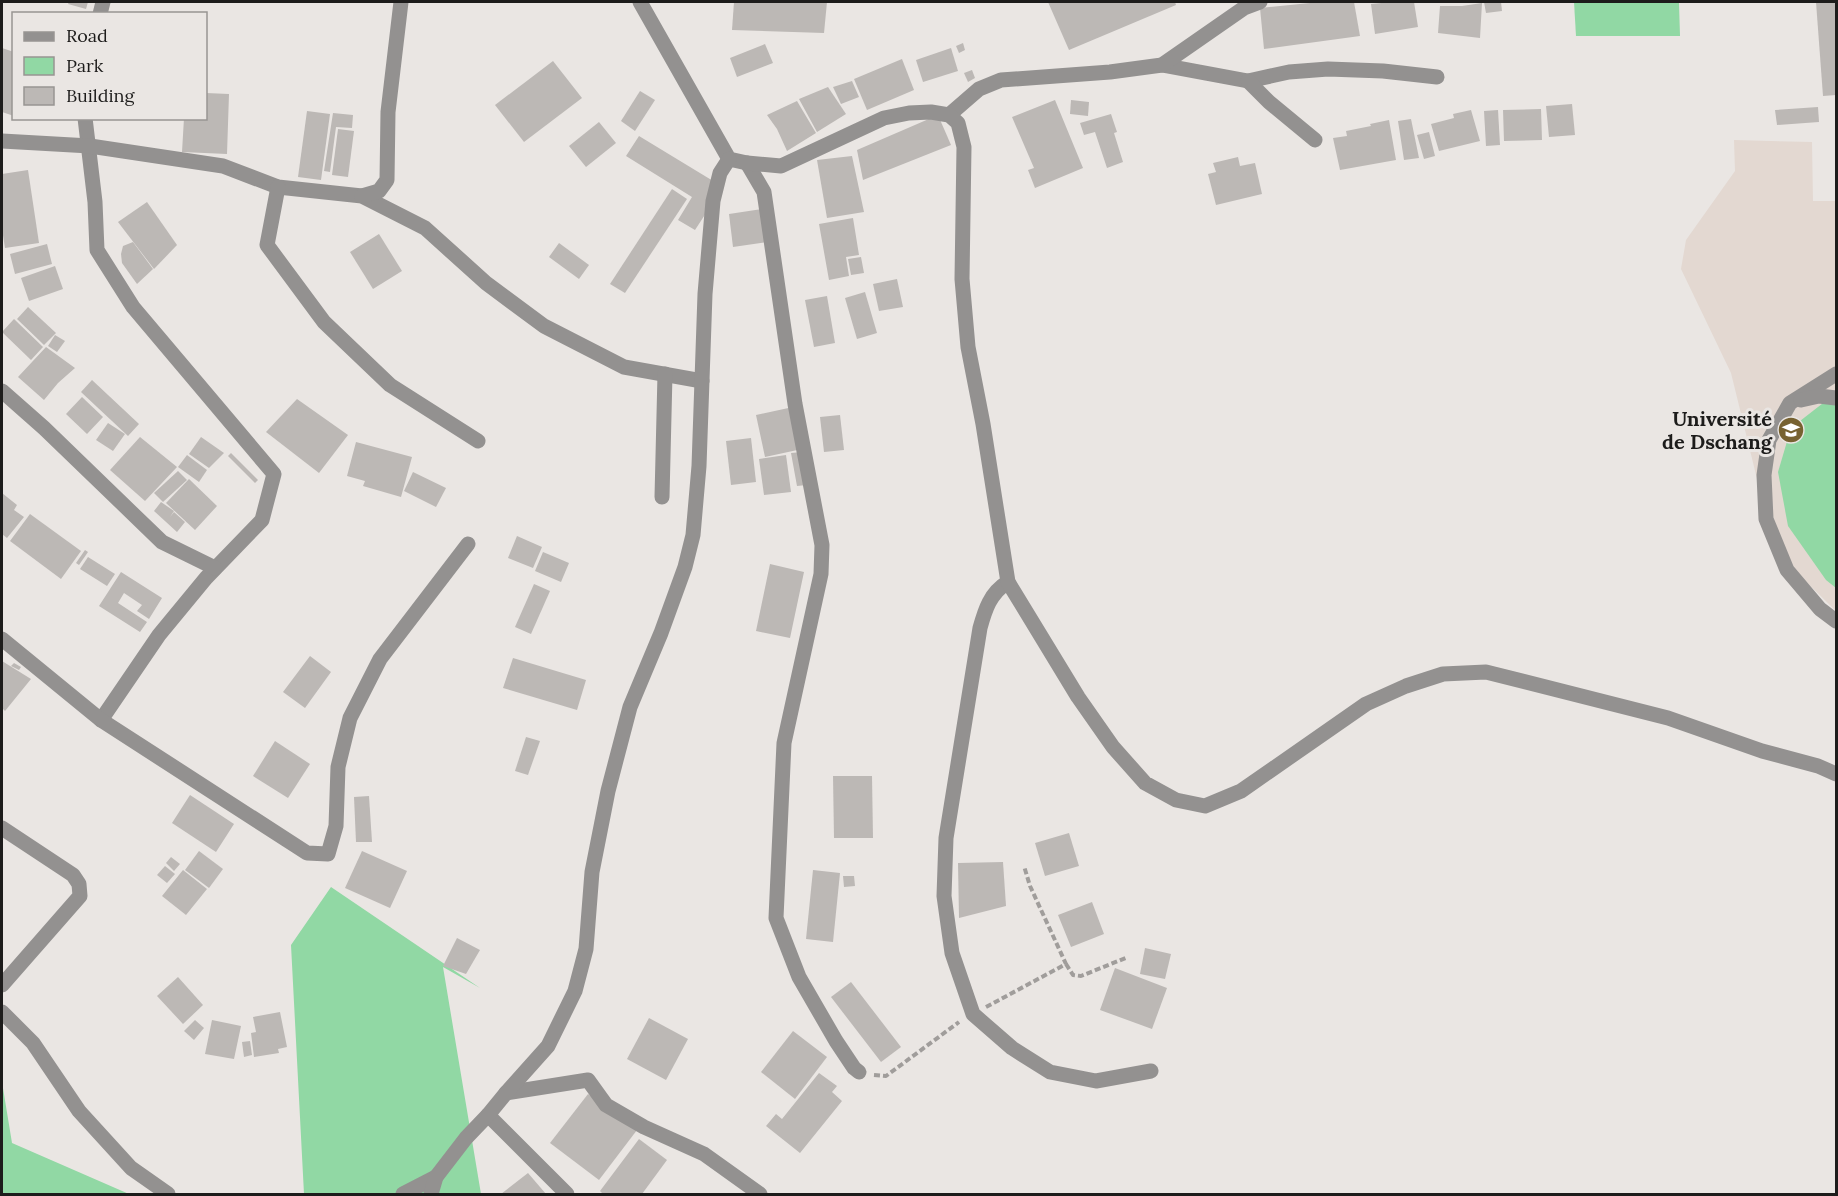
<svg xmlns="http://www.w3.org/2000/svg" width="1838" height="1196" font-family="Lora,serif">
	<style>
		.built { fill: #e3d8d1 }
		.green { fill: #91d8a4 }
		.building { fill: #bcb8b5 }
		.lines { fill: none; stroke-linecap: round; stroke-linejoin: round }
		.path { stroke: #a09d9b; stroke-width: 4; stroke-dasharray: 6 3; stroke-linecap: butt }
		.minor { stroke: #939190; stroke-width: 15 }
		.tertiary { stroke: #939190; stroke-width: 15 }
		.labels { text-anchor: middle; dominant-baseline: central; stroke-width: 6; stroke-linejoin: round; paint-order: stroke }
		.poi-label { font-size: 20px; font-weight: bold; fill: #1d1c1b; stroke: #eae6e3; text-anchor: end }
	</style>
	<rect width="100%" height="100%" fill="#eae6e3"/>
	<path class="built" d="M1734,140l78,2 1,59h23v410l-48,-47 -29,-77 -28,-114 -50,-104 5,-29 49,-69z"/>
	<g class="green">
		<path d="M1574,2l105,1 1,33h-104z"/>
		<path d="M1836,393v195l-10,-8 -38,-54 -10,-54 13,-44z"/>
		<path d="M331,887l149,101 -37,-21 38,227h-177l-13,-249z"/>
		<path d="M2,1082l10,61 117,51h-127z"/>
	</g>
	<g class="building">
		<path d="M69,2h19l-2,7 -18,-5z"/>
		<path d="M734,2h93l-3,31 -92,-3z"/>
		<path d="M1048,2h127l1,3 -107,45z"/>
		<path d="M1320,2h34l6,34 -96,13 -4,-41z"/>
		<path d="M1392,2h22l4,25 -43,7 -4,-30z"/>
		<path d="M1484,2h17l1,9 -16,2z"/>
		<path d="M1816,2h20v93l-13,1z"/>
		<path d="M1482,3l-2,35 -42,-5 2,-27h22z"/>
		<path d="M963,43l2,7 -6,3 -3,-7z"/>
		<path d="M765,44l8,19 -36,14 -7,-19z"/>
		<path d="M2,48l12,4v64l-12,-4z"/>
		<path d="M951,48l7,23 -35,11 -7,-22z"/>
		<path d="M902,59l12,31 -47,20 -13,-31z"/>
		<path d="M553,61l29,37 -58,44 -29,-37z"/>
		<path d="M972,70l3,8 -7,4 -4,-9z"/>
		<path d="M852,81l7,16 -18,7 -8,-17z"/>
		<path d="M828,87l18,27 -29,18 -18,-33z"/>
		<path d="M640,91l15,9 -20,31 -14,-10z"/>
		<path d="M206,93l23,1 -2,60 -45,-2 2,-34h22z"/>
		<path d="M1055,100l28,68 -48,20 -7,-18 6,-2 -22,-51z"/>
		<path d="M1071,100l18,2 -1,14 -18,-2z"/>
		<path d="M797,101l19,32 -29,18 -10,-22 -10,-14z"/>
		<path d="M1572,104l3,31 -26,2 -3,-31z"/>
		<path d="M1818,107l1,15 -42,3 -2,-15z"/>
		<path d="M1541,109l1,31 -38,1 -1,-31z"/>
		<path d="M1471,110l9,31 -41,10 -8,-27 23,-6 -1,-4z"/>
		<path d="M1498,110l2,35 -14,1 -2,-35z"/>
		<path d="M307,111l23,3 -9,66 -23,-3z"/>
		<path d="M333,113l20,2 -1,13 -16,-1 -6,45 -6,-1z"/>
		<path d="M1111,114l6,18 -3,1 9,29 -16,6 -12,-36 -11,3 -4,-12z"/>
		<path d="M938,115l13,30 -88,35 -6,-30z"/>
		<path d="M1411,119l8,39 -15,2 -6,-39z"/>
		<path d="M1389,120l7,40 -56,10 -7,-32 14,-2 -1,-5 25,-5 -1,-2z"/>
		<path d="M599,122l17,21 -30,24 -17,-21z"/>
		<path d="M338,129l16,2 -6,46 -16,-2z"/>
		<path d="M1429,132l6,24 -11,3 -7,-24z"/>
		<path d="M639,136l84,51 -28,43 -17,-10 14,-23 -66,-41z"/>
		<path d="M852,156l12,56 -37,6 -10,-58z"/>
		<path d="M1238,157l2,9 15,-3 7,31 -46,11 -8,-31 8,-2 -3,-9z"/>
		<path d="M28,170l11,73 -34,5 -3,-19v-55z"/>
		<path d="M672,189l15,10 -62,94 -15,-9z"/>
		<path d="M147,202l30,43 -23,24 -36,-47z"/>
		<path d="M762,209l5,33 -34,5 -4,-33z"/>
		<path d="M853,218l6,37 -13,2 3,19 -20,4 -10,-56z"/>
		<path d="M379,234l23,37 -29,18 -23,-37z"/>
		<path d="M133,242l20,27 -16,15 -15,-21 -1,-9 2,-8z"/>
		<path d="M559,243l30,22 -10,14 -30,-22z"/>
		<path d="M47,244l5,20 -37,10 -5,-20z"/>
		<path d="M861,257l3,16 -13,2 -3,-16z"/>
		<path d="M55,266l8,23 -34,12 -8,-23z"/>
		<path d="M897,279l6,28 -24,4 -6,-27z"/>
		<path d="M865,292l12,41 -20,6 -12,-41z"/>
		<path d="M827,296l8,47 -21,4 -9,-47z"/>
		<path d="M28,307l28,26 -12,12 -27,-26z"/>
		<path d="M14,319l29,28 -12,13 -29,-28z"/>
		<path d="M55,335l10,6 -8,11 -9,-6z"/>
		<path d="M46,347l29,21 -17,15 -14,17 -26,-23z"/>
		<path d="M92,380l47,44 -11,12 -47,-44z"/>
		<path d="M82,397l21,20 -16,17 -21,-20z"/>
		<path d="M297,399l51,36 -29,38 -53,-41z"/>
		<path d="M793,407l9,42 -37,8 -9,-42z"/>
		<path d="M840,415l4,35 -20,2 -4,-35z"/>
		<path d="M108,423l17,11 -12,17 -17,-11z"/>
		<path d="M140,437l37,30 -32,34 -35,-31z"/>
		<path d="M201,437l23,16 -15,15 -20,-14z"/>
		<path d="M751,438l5,44 -25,3 -5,-44z"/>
		<path d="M356,442l56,15 -11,40 -38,-11 2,-5 -18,-5z"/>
		<path d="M802,452l5,33 -10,1 -6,-33z"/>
		<path d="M231,453l27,27 -3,3 -27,-27z"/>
		<path d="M187,455l20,15 -8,12 -21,-15z"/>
		<path d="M786,455l5,37 -27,3 -5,-36z"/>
		<path d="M178,471l9,9 -24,22 -9,-9z"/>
		<path d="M413,472l33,16 -10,19 -32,-16z"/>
		<path d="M189,479l28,27 -22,24 -29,-27z"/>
		<path d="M2,493l15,12 -3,5 10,7 -17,21 -5,-4z"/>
		<path d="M161,502l13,9 -4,6 4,-5 11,10 -8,10 -23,-21z"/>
		<path d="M30,514l51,37 -20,28 -51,-38z"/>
		<path d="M517,536l25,11 -9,21 -25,-10z"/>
		<path d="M85,550l3,2 -9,13 -3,-2z"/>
		<path d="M543,552l26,11 -8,19 -26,-11z"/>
		<path d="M88,557l27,17 -8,12 -27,-17z"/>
		<path d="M770,564l34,8 -14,66 -34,-7z"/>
		<path d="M121,572l41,26 -13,21 -12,-8 5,-6 -18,-12 -6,10 29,19 -7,10 -41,-26z"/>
		<path d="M534,584l16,7 -19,43 -16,-7z"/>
		<path d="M310,656l21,16 -26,36 -22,-16z"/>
		<path d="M513,658l73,22 -9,30 -74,-22z"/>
		<path d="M2,661l29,18 -26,32 -3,-3z"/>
		<path d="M14,663l7,4 -2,3 -8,-4z"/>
		<path d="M526,737l14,4 -12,34 -13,-4z"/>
		<path d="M275,741l35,23 -22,34 -35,-22z"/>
		<path d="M833,776h39l1,62h-39z"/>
		<path d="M190,795l44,29 -18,28 -44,-29z"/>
		<path d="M369,796l3,46h-16l-2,-45z"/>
		<path d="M1069,833l10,33 -34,10 -10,-33z"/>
		<path d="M199,851l24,18 -14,19 -24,-18z"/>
		<path d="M362,851l45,20 -17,37 -45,-20z"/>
		<path d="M171,857l9,7 -6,7 -8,-8z"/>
		<path d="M1003,862l3,44 -47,12 -1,-55z"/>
		<path d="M165,866l10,8 -8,9 -10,-8z"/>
		<path d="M183,870l24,19 -21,26 -24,-19z"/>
		<path d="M813,870l27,3 -7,69 -27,-3z"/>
		<path d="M843,876h11l1,10 -11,1z"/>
		<path d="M1092,902l12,32 -33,13 -13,-32z"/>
		<path d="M457,938l23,12 -14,24 -23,-8z"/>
		<path d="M1145,948l26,6 -6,25 -25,-5z"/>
		<path d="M1115,968l52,20 -15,41 -52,-19z"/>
		<path d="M178,977l25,28 -20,19 -26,-28z"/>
		<path d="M851,982l50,65 -20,15 -50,-65z"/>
		<path d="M280,1012l7,35 -9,2 1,4 -25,4 -3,-24 5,-1 -3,-15z"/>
		<path d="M649,1018l39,21 -22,41 -39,-21z"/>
		<path d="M195,1020l9,8 -10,12 -10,-9z"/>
		<path d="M212,1020l29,6 -7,33 -29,-5z"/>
		<path d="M793,1031l34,26 -32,42 -34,-27z"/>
		<path d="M250,1041l2,14 -8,2 -2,-15z"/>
		<path d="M819,1073l18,13 -5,6 10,9 -42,52 -34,-27 10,-12 6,5z"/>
		<path d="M588,1094l49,36 -38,50 -49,-37z"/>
		<path d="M639,1139l28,21 -25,34h-39l-3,-3z"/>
		<path d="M528,1173l18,21h-45z"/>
	</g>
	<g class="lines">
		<g class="path">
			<path d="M1066,964l7,11 8,1 47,-19"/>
			<path d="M986,1007l80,-43 -36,-78 -6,-20"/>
			<path d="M874,1075l12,1 73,-54"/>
		</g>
		<g class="minor">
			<path d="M100,14l3,-12"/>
			<path d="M1162,65l86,16 41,-9 39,-3 55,2 54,6"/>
			<path d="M1248,81l21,21 46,38"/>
			<path d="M949,115l30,-26 22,-9 109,-8 52,-7 82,-57 16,-6"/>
			<path d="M85,118l10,84 2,48 36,57 141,167 -12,46 -56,58 -47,57 -58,85"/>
			<path d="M2,141l88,5 133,20 55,21 84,9 63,32 61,55 58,43 80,41 78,14"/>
			<path d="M747,163l17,29 31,212 27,141 -1,29 -37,169 -8,175 23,59 37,64 18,27 5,4"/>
			<path d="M278,187l-11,58 57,77 66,63 88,56"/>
			<path d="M362,196l17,-5 8,-11 1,-68 13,-110"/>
			<path d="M1836,374l-46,29 -21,37 -5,35 2,44 21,51 33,39 16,12"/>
			<path d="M2,391l42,37 118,114 53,26"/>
			<path d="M1801,400l18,-4 17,2"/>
			<path d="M662,497l3,-123"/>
			<path d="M1008,582c-18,11 -23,28 -28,46l-34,210 -2,58 8,57 21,61 39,34 38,24 46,9 55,-10"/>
			<path d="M2,639l99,81 206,133 21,1 8,-28 2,-59 12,-49 30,-59 88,-115"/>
			<path d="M2,828l71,47 6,9 1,12 -78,89"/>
			<path d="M2,1012l31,31 46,68 52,57 37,26"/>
			<path d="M506,1093l82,-13 18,25 38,22 60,27 56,40"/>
			<path d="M488,1115l79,79"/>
			<path d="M403,1194l33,-17"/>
		</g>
		<g class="tertiary">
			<path d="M640,2l89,157 18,4 34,3 103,-48 25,-5 22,-1 18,3 9,8 6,24 -2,132 6,68 15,77 25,158 70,115 35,50 32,36 31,17 29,6 36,-15 125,-87 40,-18 37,-12 43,-2 182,46 94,33 56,15 18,8"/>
			<path d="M431,1194l5,-17 30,-39 22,-23 18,-22 42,-47 27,-55 11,-42 6,-77 16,-81 22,-84 31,-74 24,-66 8,-32 6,-69 6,-172 8,-93 7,-28 9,-14"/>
		</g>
	</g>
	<defs>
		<symbol id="university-disc" viewBox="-11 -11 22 22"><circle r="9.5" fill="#776231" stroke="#eae6e3"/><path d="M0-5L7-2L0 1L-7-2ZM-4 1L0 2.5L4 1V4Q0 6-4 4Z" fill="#fff"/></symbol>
	</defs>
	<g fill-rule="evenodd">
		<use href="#university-disc" x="1776" y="415" width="30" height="30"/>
	</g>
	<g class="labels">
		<g class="poi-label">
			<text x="1772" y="418">Université<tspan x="1772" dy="23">de Dschang</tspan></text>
		</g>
	</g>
	<rect width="1838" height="1196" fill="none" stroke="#1d1c1b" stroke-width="6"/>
	<rect x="12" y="12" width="195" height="108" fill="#eae6e3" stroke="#989593" stroke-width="1.5"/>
	<rect x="24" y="32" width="30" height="9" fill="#939190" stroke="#989593" stroke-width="1.5"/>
	<text x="66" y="42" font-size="18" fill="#1d1c1b">Road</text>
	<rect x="24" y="57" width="30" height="18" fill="#91d8a4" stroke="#989593" stroke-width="1.5"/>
	<text x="66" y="72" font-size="18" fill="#1d1c1b">Park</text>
	<rect x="24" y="87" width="30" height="18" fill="#bcb8b5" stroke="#989593" stroke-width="1.5"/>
	<text x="66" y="102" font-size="18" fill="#1d1c1b">Building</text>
</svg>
